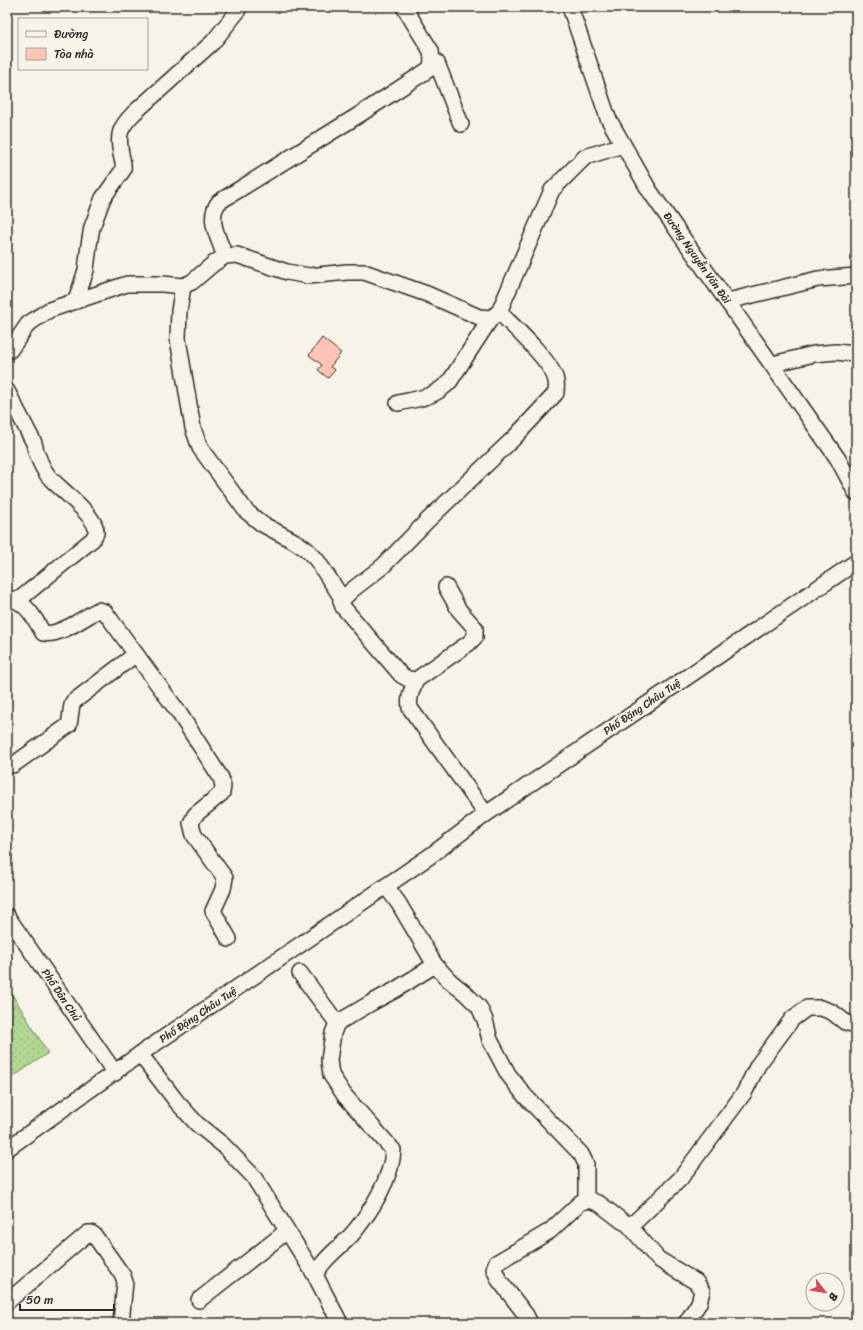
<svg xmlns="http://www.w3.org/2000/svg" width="863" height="1330" font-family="Sriracha,sans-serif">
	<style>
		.green { fill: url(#green-dots); stroke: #6e815e }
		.building { fill: #fec5b4; stroke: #2b2b2b }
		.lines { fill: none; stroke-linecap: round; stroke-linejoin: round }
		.minor-casing { stroke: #2b2b2b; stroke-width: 18 }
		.minor { stroke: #f7f3e8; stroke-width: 15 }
		.labels { text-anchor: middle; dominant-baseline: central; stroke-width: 4; stroke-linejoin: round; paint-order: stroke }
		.street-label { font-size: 11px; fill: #2b2b2b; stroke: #f7f3e8 }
	</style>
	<defs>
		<pattern id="green-dots" width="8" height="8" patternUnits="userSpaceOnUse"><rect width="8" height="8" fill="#b2d792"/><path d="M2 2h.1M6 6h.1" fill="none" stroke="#99b97e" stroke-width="1.8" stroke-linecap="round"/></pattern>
	</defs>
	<rect width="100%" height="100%" fill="#f7f3e8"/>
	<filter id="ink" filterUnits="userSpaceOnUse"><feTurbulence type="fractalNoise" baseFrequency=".025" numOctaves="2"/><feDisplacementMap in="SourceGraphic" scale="8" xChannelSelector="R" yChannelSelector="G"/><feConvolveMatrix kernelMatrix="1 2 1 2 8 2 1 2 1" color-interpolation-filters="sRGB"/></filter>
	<g filter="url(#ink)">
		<path class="green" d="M7,986l41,67 -41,28z"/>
		<path class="building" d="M322,338l19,15 -11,14 5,3 -7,8 -10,-8 4,-5 -13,-10z"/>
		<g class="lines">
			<defs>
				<g id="minor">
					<path d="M570,7l38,111 41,72 189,269 18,34"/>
					<path d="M432,60l5,3 24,61"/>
					<path d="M225,256c-6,-17 -19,-38 -6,-54l143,-89 69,-45 1,-8 -1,-9 -27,-44"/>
					<path d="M183,286l-4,25 -1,28 15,89 7,20 46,63 16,13 32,17 12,8 10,10 26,39 -1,3"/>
					<path d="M76,301l10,-31 3,-25 3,-18 11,-29 20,-28c1,-6 -1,-11 -2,-16 -4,-20 -1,-27 13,-41l79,-71 24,-30 2,-5"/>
					<path d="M728,301l90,-22 38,-3"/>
					<path d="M7,351l3,-1 18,-26 21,-14 78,-26h35l21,2 9,-4 21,-18 12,-8 12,-1 50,17 22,4 38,-4h17l63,22 52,23 12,1 8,-6 53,-122 33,-33 38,-12"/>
					<path d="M773,364l41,-10 22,-2 20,2"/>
					<path d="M7,391l27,52c2,11 9,28 17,36 9,10 48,39 45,54 -1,2 -2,4 -3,6l-72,59 -2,4"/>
					<path d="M398,403c22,-5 36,-5 52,-22l41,-63"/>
					<path d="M446,587l13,23 16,18v9l-6,6 -53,37 -8,-1 -7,-4 -58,-68 -2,-6 11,-11 31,-24 44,-45 87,-83 42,-45c0,-4 1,-8 0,-12 -3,-19 -43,-55 -57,-69"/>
					<path d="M7,602l6,-3c15,6 22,20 30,34 15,4 41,-15 55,-23l7,2 74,101 42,65 2,8 -1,7 -27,22 -4,8 3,12 31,43 -2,11 -10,22 16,28"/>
					<path d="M416,680c-4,10 -8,17 -6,28l76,106"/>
					<path d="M13,765l56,-40c2,-8 1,-15 4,-23l63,-48"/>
					<path d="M386,886l13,18 36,61"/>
					<path d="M7,916l108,157"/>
					<path d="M300,973l37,50"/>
					<path d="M140,1054l37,48 20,22 26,21 30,31 62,99"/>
					<path d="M7,1149l133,-95 290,-198 56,-42 370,-252"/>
					<path d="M628,1224l30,35 38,23 6,9 -3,12 -13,20"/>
					<path d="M199,1300l88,-69"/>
					<path d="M7,1302l81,-69h3l3,2 29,41 2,6 -4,41"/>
					<path d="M340,1323l-25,-48c3,-4 5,-9 9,-13 9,-11 21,-19 30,-30 17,-21 38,-54 39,-82l-48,-54 -14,-21 -2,-15 4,-27 4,-10 34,-20 24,-13 40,-25 15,16 15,12 14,14 6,13 5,20 18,34 17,22 56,58 5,10v37"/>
					<path d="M528,1323l1,-2 -3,-6 -27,-35 -5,-11 2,-6 54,-32 31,-29 9,-2 10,4 22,17 6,3 7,-2 45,-43 64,-86 14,-28 34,-46 15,-11h14l11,4 13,10 11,3"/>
				</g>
			</defs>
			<use href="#minor" class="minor-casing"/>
			<use href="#minor" class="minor"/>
		</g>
	</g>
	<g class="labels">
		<g class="street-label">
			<text transform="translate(697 258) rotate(55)">Đường Nguyễn Văn Đài</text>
			<text transform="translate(642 707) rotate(-34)">Phố Đặng Châu Tuệ</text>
			<text transform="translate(61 995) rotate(56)">Phố Dân Chủ</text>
			<text transform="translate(198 1015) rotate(-34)">Phố Đặng Châu Tuệ</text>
		</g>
	</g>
	<rect width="863" height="1330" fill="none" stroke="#f7f3e8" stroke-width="24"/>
	<rect x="12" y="12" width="839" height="1306" fill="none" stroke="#2b2b2b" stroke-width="1.5" filter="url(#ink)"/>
	<rect x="18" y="18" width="130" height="52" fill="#f7f3e8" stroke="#a5a39c"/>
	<rect x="26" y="31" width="20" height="6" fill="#f7f3e8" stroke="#a5a39c"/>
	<text x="54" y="38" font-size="12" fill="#2b2b2b">Đường</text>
	<rect x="26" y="48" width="20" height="12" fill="#fec5b4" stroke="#a5a39c"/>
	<text x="54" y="58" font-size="12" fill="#2b2b2b">Tòa nhà</text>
	<g transform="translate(825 1292) rotate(121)"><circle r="19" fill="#f7f3e8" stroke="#a5a39c"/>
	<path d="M0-3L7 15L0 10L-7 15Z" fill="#d1495b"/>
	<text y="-6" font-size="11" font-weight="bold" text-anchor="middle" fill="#2b2b2b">B</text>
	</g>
	<path d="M20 1304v6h94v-6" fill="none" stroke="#2b2b2b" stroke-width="2"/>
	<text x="26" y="1304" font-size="12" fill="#2b2b2b" stroke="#f7f3e8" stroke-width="3" paint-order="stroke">50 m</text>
</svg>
